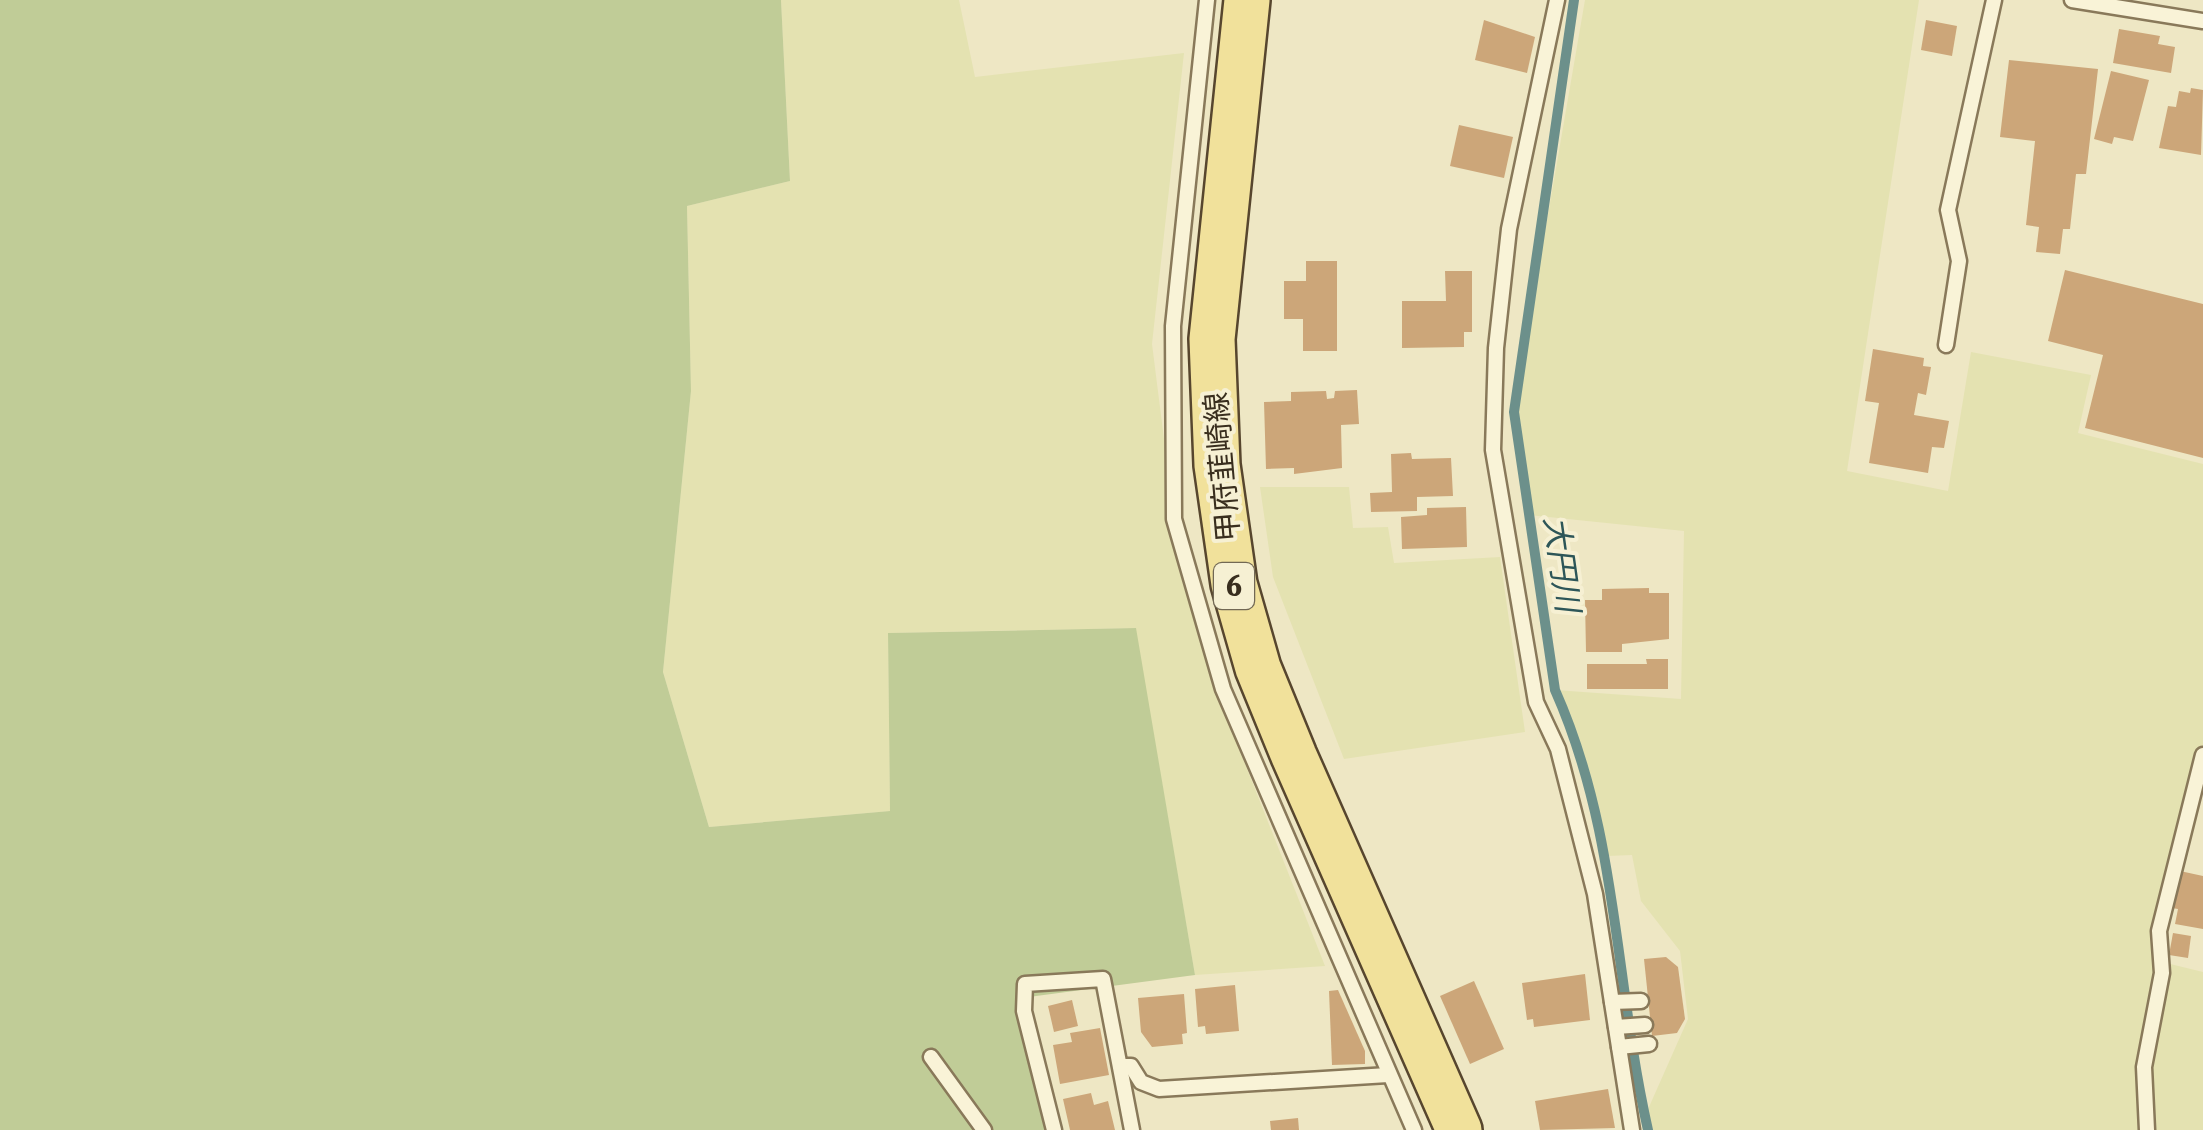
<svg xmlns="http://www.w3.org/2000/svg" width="2203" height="1130" font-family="'Roboto Serif','Noto Sans JP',serif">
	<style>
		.farmland { fill: #e4e2b1 }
		.green { fill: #c0cc97 }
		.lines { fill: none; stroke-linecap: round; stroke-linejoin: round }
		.stream { stroke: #6c908b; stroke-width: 10 }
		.building { fill: #cca679 }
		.service-casing { stroke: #89795a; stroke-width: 19 }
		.primary-casing { stroke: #57462e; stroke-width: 50 }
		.service { stroke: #f9f3d7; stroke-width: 14 }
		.primary { stroke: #f1e19b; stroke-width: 45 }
		.labels { text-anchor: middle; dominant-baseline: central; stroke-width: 8; stroke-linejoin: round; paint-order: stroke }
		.shield { fill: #f6f0d3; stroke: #726854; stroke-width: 2.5 }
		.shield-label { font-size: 28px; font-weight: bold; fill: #392e1e }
		.street-label { font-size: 30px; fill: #392e1e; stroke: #f6f0d3 }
		.water-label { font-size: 32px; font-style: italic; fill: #2d5658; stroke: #f6f0d3 }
	</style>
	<rect width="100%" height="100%" fill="#eee7c4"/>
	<g class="farmland">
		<path d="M781,0h178l16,77 209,-24 -32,291 30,237 60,175 83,210 -130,9 -60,-347 -247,5 2,178 -181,16 -46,-155 28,-281 -4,-185 103,-25z"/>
		<path d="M1585,0h334l-72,471 101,20 23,-139 120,23 -13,58 125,31v291l-44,176 3,31 41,10v158h-555l-3,-14 43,-97 -8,-68 -39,-50 -9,-46 -25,1 -35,-127 -17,-39 126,9 3,-168 -155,-16 -15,-103z"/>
		<path d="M1260,487h89l4,41 35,-1 6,36 106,-6 25,175 -181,27 -71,-182z"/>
	</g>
	<path class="green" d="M0,0h781l9,181 -103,25 4,185 -28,281 46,155 181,-16 -2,-178 248,-5 59,347 -174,23 33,132h-1054z"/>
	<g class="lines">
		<path class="stream" d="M1574,0l-60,412 41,278c64,144 59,290 93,440"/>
	</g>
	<g class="building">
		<path d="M1484,20l51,17 -8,36 -52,-13z"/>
		<path d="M1926,20l31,6 -5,30 -31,-6z"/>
		<path d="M2119,29l41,7 -2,8 17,3 -4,26 -58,-10z"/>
		<path d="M2009,60l89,9 -12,105h-10l-6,55h-7l-3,25 -24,-2 3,-25 -13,-2 9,-84 -35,-4z"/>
		<path d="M2111,71l38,9 -16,61 -19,-4 -2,7 -18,-5z"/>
		<path d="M2191,88l12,2 -2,65 -42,-7 9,-42 8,1 3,-16 11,2z"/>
		<path d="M1459,125l54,12 -9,41 -54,-12z"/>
		<path d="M1306,261h31v90h-34v-32h-19v-38h22z"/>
		<path d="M2065,270l138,34v154l-118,-30 18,-73 -55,-14z"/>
		<path d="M1445,271h27v61h-8v15l-62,1v-47h44z"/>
		<path d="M1873,349l51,9 -1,8 8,1 -5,28 -8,-2 -4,22 35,6 -5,27 -12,-1 -4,26 -59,-10 10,-60 -14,-2z"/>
		<path d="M1357,390l2,34 -18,1 1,43 -48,6v-6l-28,1 -2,-67 27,-1v-9l35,-1 1,8 7,-1 1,-7z"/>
		<path d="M1411,453l1,6 39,-1 2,38 -36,1v14l-46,1 -1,-19 22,-1 -1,-38z"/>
		<path d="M1466,507l1,40 -65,2 -1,-32 26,-2v-7z"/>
		<path d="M1649,588v5h20v46l-47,5v8h-36l-1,-52h17v-11z"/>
		<path d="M1646,659h22v30h-81v-25h60z"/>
		<path d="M2180,871l23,5v53l-28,-5 3,-15 -6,-1z"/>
		<path d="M2173,933l18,3 -3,22 -19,-3z"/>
		<path d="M1666,957l12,10 7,52 -8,14 -25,3 -8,-77z"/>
		<path d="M1585,974l5,46 -56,7 -1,-8 -6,1 -5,-37z"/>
		<path d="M1474,981l30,68 -34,15 -30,-68z"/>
		<path d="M1235,985l4,46 -33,3 -1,-8 -7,1 -3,-38z"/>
		<path d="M1338,990l27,61v13l-33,1 -3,-74z"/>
		<path d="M1184,994l3,39 -5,1 1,10 -31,3 -11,-15 -3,-34z"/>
		<path d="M1072,1000l6,26 -24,6 -6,-26z"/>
		<path d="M1100,1028l9,47 -49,9 -7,-39 19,-3 -2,-9z"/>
		<path d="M1608,1089l7,39 -75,2 -5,-29z"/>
		<path d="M1091,1093l3,12 14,-4 7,29h-45l-7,-31z"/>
		<path d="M1298,1118l1,12h-28l-1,-9z"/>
	</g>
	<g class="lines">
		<defs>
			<g id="service">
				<path d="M1207,0l-34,326 1,193 49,170 191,441"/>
				<path d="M1557,0l-48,229 -13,119 -3,102 43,252 22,47 37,145 37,236"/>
				<path d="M2072,0l131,21"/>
				<path d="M1946,345l13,-84 -11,-51 46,-210"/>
				<path d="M1612,1002l29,-1"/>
				<path d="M1616,1027l29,-2"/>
				<path d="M1619,1047l30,-3"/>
				<path d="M931,1057l53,73"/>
				<path d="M1122,1066h9l10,16 18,7 229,-14"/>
				<path d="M1054,1130l-30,-119 1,-27 78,-5 29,151"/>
				<path d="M2147,1130l-3,-63 18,-94 -3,-42 44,-176"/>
			</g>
			<path id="primary" d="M1247,0l-35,339 5,126 17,119 24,84 36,88 165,374"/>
		</defs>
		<use href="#service" class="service-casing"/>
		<use href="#primary" class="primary-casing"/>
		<use href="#service" class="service"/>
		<use href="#primary" class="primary"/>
	</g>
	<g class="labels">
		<rect class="shield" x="1214" y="563" width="40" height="46" rx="8"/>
		<g class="shield-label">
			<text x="1234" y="586">6</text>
		</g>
		<g class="street-label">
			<text transform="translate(1222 467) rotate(-95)">甲府韮崎線</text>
		</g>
		<g class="water-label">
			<text transform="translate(1562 564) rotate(82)">大円川</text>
		</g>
	</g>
</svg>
